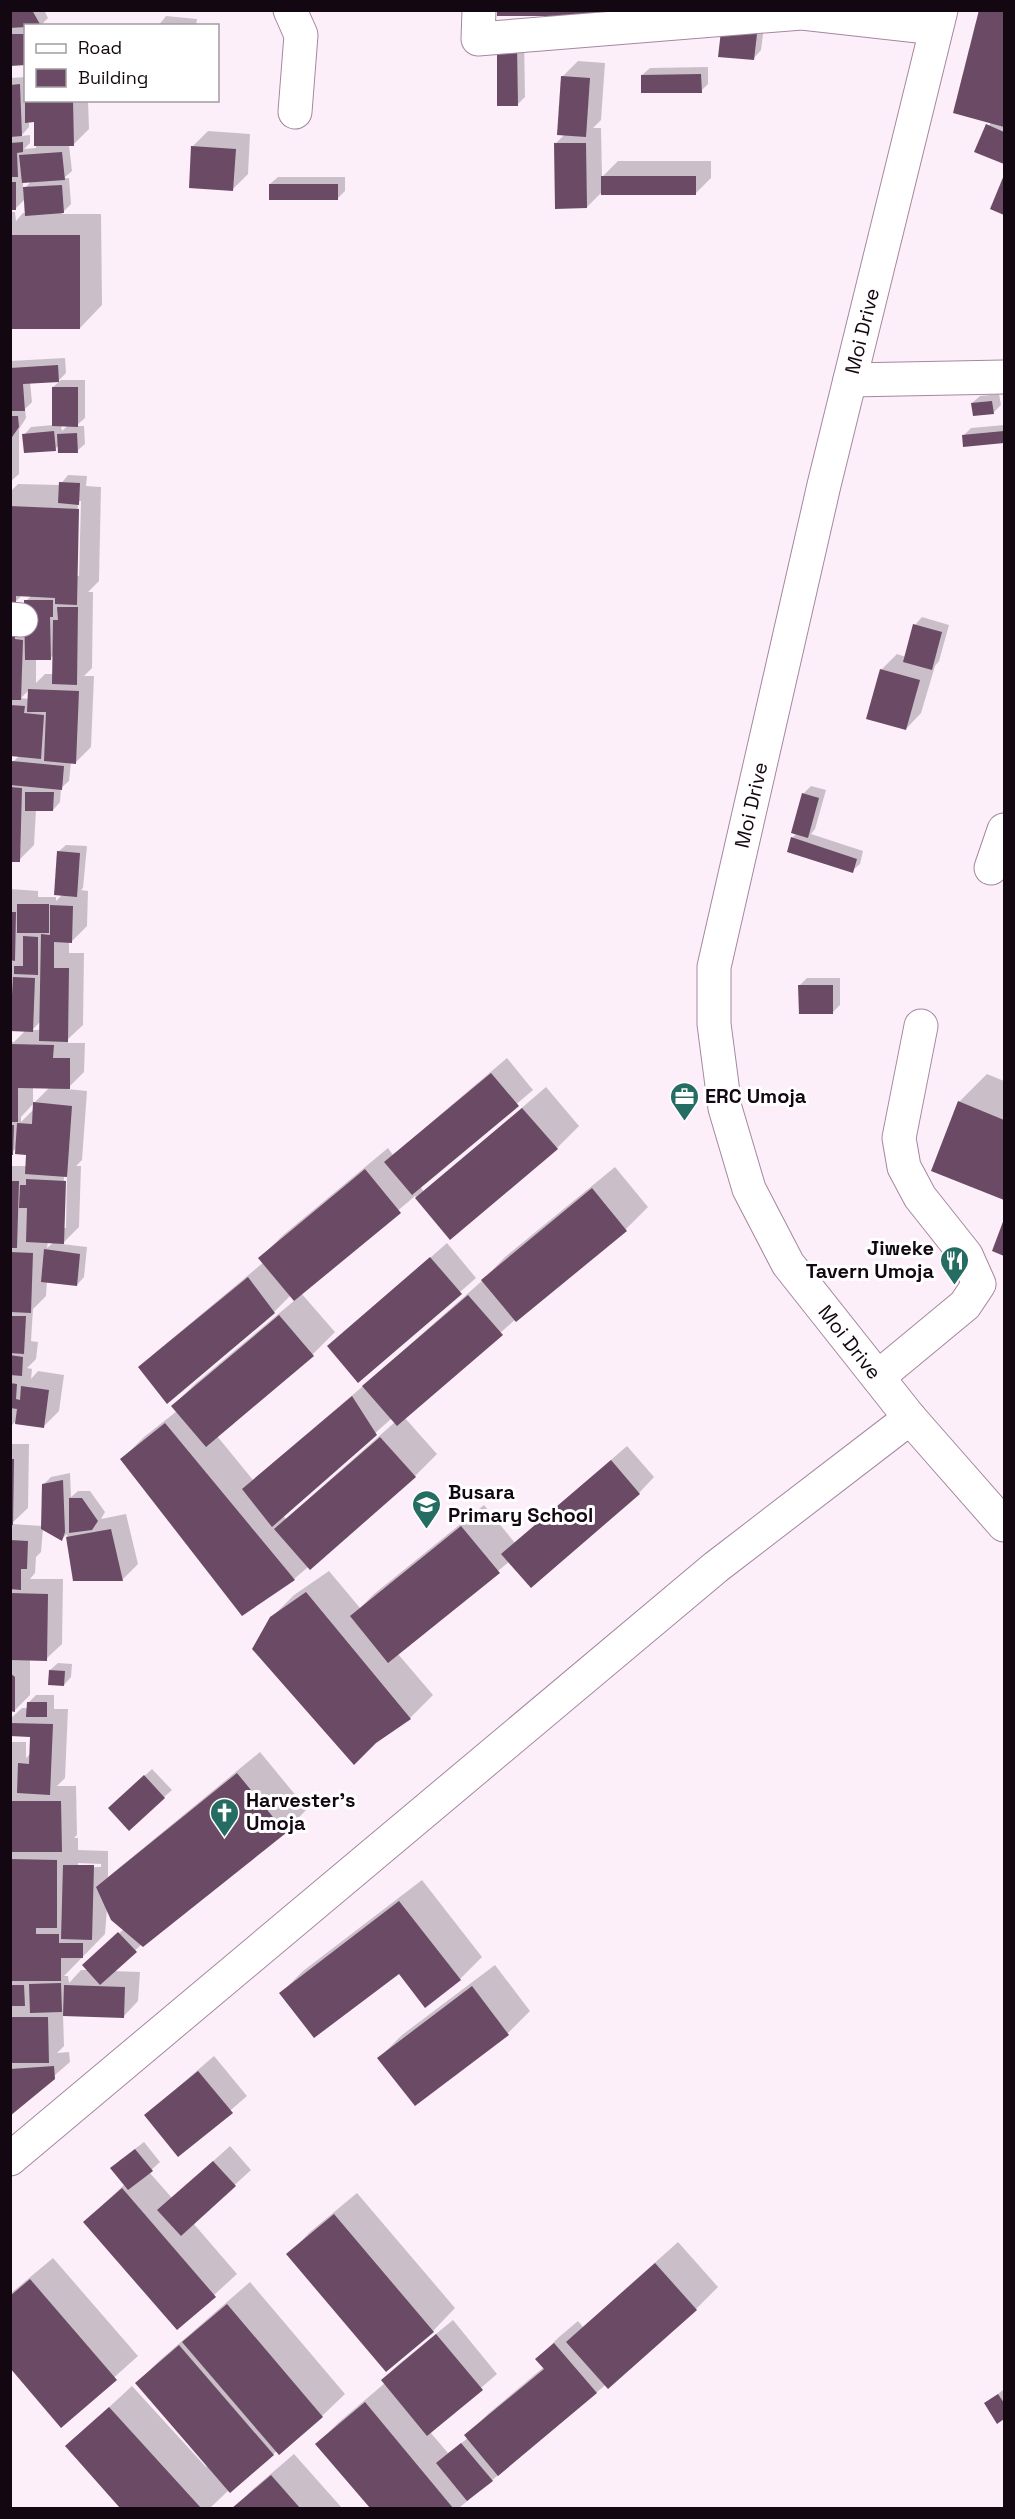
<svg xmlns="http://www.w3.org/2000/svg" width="1015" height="2519" font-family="'Space Grotesk',sans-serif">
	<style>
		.shadow { fill: #0003; fill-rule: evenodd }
		.building { fill: #6a4a64 }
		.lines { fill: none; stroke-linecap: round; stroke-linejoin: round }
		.minor-casing { stroke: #a5879f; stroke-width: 35 }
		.minor { stroke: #fff; stroke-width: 33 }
		.labels { text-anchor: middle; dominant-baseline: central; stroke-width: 6; stroke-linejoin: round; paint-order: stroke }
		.street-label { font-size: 20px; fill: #130811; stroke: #fff }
		.poi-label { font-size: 20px; font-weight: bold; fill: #130811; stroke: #fff; text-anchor: start }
	</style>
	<rect width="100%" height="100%" fill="#fdeffa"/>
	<g class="shadow">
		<path d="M10,10h34l4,8 -7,7 -15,1v38l-16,1z"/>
		<path d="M980,10h24v152l-28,-11 15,-29z"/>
		<path d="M166,16l31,3 -1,7h-38z"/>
		<path d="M764,27l-3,23 -7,8 -32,-27z"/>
		<path d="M524,39l1,58 -8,8 -18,-59z"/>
		<path d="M578,61l27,2 -4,57 -8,8h8l1,49 16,-16h93v17l-16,16 -92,-3 -16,16 -32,-63 10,-10 -3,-57z"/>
		<path d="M708,67v17l-7,7 -59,-16 8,-7z"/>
		<path d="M26,77v23h62l1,29 -16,16h-4l3,26 -8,7h5l2,26 -10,10h40l1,91 -22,23 -70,-1v-115h5l1,9 7,-8h3l-1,-14 -10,10h-5v-131zM29,121h6l1,27 -12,1 6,-6v-8l-9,1 8,-9zM31,181l-4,5 -4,3v-7z"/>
		<path d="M208,131l42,3 -2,40 -15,15 -40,-43z"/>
		<path d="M278,177h67v14l-8,8 -67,-15z"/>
		<path d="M65,358l1,15 -7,7h26v38l-9,8h8l1,18 -8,7 -18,-6 -4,4 -31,-14 7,-8 22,-2v-38l8,-7 -31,2 2,20 -7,7 1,9 -7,11v45l-9,8v-121zM61,425h7l-6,6z"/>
		<path d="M999,394l2,11 -8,8 -21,-10 8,-7z"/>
		<path d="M1004,425v17l-40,3v-10l7,-7z"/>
		<path d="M68,475l19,1 -1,10 15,1 -2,94 -11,11h5l-1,76 -8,8h10l-3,71 -15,15h-5l-2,19 -8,7 -1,14 -7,8h-17l-2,35 -15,15h-9v-87h2l1,-11 6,-6 -9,-1v-138l16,1v-17l6,-6h-10l-7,7h-5v-110l8,-8 42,1zM78,501h3l-2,75h-3zM54,655l-1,19h-8l-9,9v-25h14zM29,690v9l-8,-1z"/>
		<path d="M922,617l27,8 -10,36 -4,5 -14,47 -15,16 -25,-59 16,-16 9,3 9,-32z"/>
		<path d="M811,786l15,4 -11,39 -4,5 52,17 -3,13 -8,7 -60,-33 5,-5 6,-39z"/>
		<path d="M66,845l21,1 -4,42 -2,2 7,1 -1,35 -15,15h-3v12h15l-1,72 -15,14v4h17l-1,29 -17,17 20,2 -5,69 -6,6h5l-2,61 -17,17 25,3 -3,30 -7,8 -30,-4 -1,15 -13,13 -2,32 7,1 -2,17 -9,9 5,1 -1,10 7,-8 26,4 -5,36 -15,15 -29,-4 -5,5v-261h17l1,-12 -11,-6 -7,5v-111h4l12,-12 -16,-2v-139l28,2v6h18v4l7,-7 -5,-42zM41,1021l-1,9h-8zM33,1087h17l-17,17zM34,1103v6l-13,13v-5zM64,1174h3l-1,54h-3zM48,1241l6,1 -7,6z"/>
		<path d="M807,978h33v27l-8,8 -32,-28z"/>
		<path d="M507,1058l26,32 -113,96 4,6 122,-105 33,39 -22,22 -107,90 -35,-42 -114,97 34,39 -23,23 -95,81 36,44 116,-99 114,-101 22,-23 110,-90 33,40 -22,22 -110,90 -112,98 33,37 -22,22 -121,103 -52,35 -120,-155 22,-22 33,-26 -4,-5 22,-22 100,-84 -4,-5 -17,17 -134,55 16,-15 108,-90 -4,-4 22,-22 106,-88 5,7zM392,1418l3,4 -109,97 -3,-3z"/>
		<path d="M987,1074l17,7v117l-72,-28 27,-68z"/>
		<path d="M447,1243l29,35 -118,103 -29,-34z"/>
		<path d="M10,1444h19l-1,64 -17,16 32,2v-41l8,-8 19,-4 1,24 7,-6h12l15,21 -4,7 25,-5 12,50 -15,15 -49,1 -7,-46 -5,5 -19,-11 -2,24 -5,5 -1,16 -5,6h33l-1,65 -16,15h-18l2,2v34l-15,15h-5z"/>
		<path d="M627,1446l27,31 -15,16 -129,68 -112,93 35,41 -23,23 -33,22 -106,-122 23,-23 35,-24 31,37 14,-14 110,-89 31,38z"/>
		<path d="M58,1663l14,1 -1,13 -7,8 -14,-15z"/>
		<path d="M36,1695h18v14h14l-3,69 -8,8h19l1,49 -3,3h4v12l30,1v26l152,-125 47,57 -22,23 -143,112 -29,27 27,1 -2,29 -15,16 -60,-3 1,32 -7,7 12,-1 1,10 -60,52v-375l1,3h15v16l5,-5v-17l-21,-1v-16l12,-11h6l1,-6zM78,1863l23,1v3h-23zM107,1908l17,21 -32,28 -3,13h-8l-12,13 -1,-7h-4l41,-42z"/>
		<path d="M152,1769l20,21 -43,38 -12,-27z"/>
		<path d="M422,1880l60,77 -22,22 -61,-7 -118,21 22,-22z"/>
		<path d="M495,1965l35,46 -22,22 -93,71 -36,-46 23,-23z"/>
		<path d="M214,2056l33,40 -68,59 -33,-40z"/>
		<path d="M144,2142l16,20 -11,10 23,26 58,-52 21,24 -58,53 44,51 -59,54 -93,-106 40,-38 -6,-23z"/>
		<path d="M357,2193l98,115 -22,23 -47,39 -98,-115 22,-23z"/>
		<path d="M678,2242l40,45 -22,22 -237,199h-87l-55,-64 22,-22 46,-39 -2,-3 15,-15 55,-45 44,54 -67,58 18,21 20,-15 -2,-2 23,-23 55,-46 -7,-8 22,-22 19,-16 5,6z"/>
		<path d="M53,2258l85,98 -77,69 -51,-59v-72z"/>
		<path d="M250,2282l95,112 -23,22 -43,37 -2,-2 -48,39 -19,18h-88l-55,-62 65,-60 74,81 2,-2 -71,-82 22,-22z"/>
		<path d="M1004,2389v28l-6,5 -12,-18z"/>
		<path d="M294,2454l48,54h-108l19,-19z"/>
	</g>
	<g class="building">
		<path d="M10,10h22l9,16 -31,2z"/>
		<rect x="497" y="10" width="112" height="6"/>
		<path d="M979,10h25v117l-51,-14z"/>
		<path d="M721,31l36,3 -3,26 -36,-3z"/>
		<path d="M10,34h16v31l-16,1z"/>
		<path d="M497,45l20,1 1,60h-21z"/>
		<path d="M701,74l1,19h-61v-18z"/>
		<path d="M561,76l29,2 -4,59 -29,-2z"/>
		<path d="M20,84l2,52 -12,1v-52z"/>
		<path d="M25,100h48l1,46h-40v-24l-9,1z"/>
		<path d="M986,124l18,8v32l-30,-12z"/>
		<path d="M23,142v10l-6,1 1,24h-8v-34z"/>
		<path d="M554,143h32l1,65 -32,1z"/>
		<path d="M191,146l45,3 -3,42 -44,-3z"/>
		<path d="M62,152l3,28 -43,3 -3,-28z"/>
		<path d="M1004,175v40l-14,-6z"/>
		<rect x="601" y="176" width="95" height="19"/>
		<rect x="10" y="182" width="6" height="28"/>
		<rect x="269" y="184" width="69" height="16"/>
		<path d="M62,185l2,28 -39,3 -2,-29z"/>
		<rect x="10" y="235" width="70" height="94"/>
		<path d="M58,365l1,17 -36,2 2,27h-15v-43z"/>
		<path d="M52,387h26v40l-26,-1z"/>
		<path d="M992,401l2,13 -21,2 -2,-13z"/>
		<path d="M11,416h7l1,11 -9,13z"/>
		<path d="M54,431l2,20 -32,2 -2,-19z"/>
		<path d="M1004,431v12l-41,4 -1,-12z"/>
		<path d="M77,433l1,20h-20l-1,-19z"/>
		<path d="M59,482l21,1 -1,22 -21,-2z"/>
		<path d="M10,506l69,3 -2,96 -22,-1v-6l-39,-2v7h-6z"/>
		<path d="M24,600h29v17h-3l1,43h-26z"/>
		<path d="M57,607h21l-1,78 -25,-1 1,-64h5z"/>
		<path d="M913,624l29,8 -10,38 -29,-8z"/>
		<path d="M10,633h5v6l8,1 -2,60h-11z"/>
		<path d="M880,669l40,11 -14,50 -40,-11z"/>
		<path d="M28,689l51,2 -3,73 -32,-3 2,-49h-19z"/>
		<path d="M10,705l15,1 -1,7 20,2 -3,44 -31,-3z"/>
		<path d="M12,761l52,5 -2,24 -52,-5z"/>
		<path d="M10,787l12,1 -2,74h-10z"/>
		<path d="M25,792h29l-1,19h-28z"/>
		<path d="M802,793l17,5 -11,40 -17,-5z"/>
		<path d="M791,837l66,22 -4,14 -66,-21z"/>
		<path d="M57,851l23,2 -3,44 -23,-2z"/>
		<rect x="17" y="904" width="32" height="29"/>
		<path d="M50,905l23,1 -1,37 -18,-1v26h15l-1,74 -29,-1 2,-107 9,1z"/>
		<path d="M10,912h6l-1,49 -5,-1z"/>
		<path d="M23,936l15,1v38l-24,-1v-8h9z"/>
		<path d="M13,977l22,1 -2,54 -23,-1z"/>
		<path d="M798,985h35v29h-34z"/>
		<path d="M10,1044l44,1 -1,13h17v31l-52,-1v34h-8z"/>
		<path d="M491,1073l28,33 -107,89 -28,-33z"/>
		<path d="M958,1101l46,19v80l-73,-29z"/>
		<path d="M33,1102l39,4 -5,71 -42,-3 1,-19 -11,-1 2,-31 15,1z"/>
		<path d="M522,1108l36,41 -108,91 -35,-42z"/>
		<path d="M10,1125h4l-1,30h-3z"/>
		<path d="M365,1169l36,44 -107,88 -36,-43z"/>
		<path d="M26,1179l40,2 -2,63 -38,-2 1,-34h-8l1,-23h6z"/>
		<path d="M10,1181h9l-2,67h-7z"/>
		<path d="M592,1188l35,43 -111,91 -35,-42z"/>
		<path d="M1004,1219v37l-12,-5z"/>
		<path d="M44,1249l36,5 -3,32 -36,-4z"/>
		<path d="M10,1252l23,1 -2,60 -21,-1z"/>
		<path d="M430,1257l32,37 -104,89 -31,-37z"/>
		<path d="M248,1277l27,36 -108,91 -29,-37z"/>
		<path d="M468,1295l35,40 -106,91 -35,-40z"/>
		<path d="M279,1315l35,41 -108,91 -35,-41z"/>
		<path d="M10,1316h16l-2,38 -14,-1z"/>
		<path d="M10,1355l13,2 -1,19 -12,-1z"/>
		<path d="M10,1383l7,1 -1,15 4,1 1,-14 28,4 -5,38 -29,-4 2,-15 -7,-1z"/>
		<path d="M352,1396l25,39 -105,92 -30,-38z"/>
		<path d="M165,1423l130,157 -53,36 -122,-157z"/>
		<path d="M380,1437l36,40 -106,93 -36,-41z"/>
		<path d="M10,1459h4l-1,66h-3z"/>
		<path d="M611,1460l29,34 -109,94 -30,-34z"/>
		<path d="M63,1480l2,52 -3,9 -21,-12 1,-45z"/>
		<path d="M69,1498h13l16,23 -6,9 -23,3z"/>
		<path d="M461,1526l39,47 -112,90 -38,-47z"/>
		<path d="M111,1529l12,52h-50l-7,-44z"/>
		<path d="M10,1540l18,1 -1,28h-6v21l-11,-1z"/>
		<path d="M306,1592l105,127 -35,24 -22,22 -102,-116 18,-32z"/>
		<path d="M10,1593l38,1 -1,67 -37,-1z"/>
		<path d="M49,1670l16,1 -1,15 -16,-1z"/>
		<path d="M10,1673l5,4v35l-5,-1z"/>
		<path d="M27,1702h20v15h-21z"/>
		<path d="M10,1723l43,1 -3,71 -33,-2 1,-30 11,1 1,-27 -20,-1z"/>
		<path d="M237,1773l49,60 -143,114 -32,-27 -15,-33z"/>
		<path d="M144,1775l21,23 -36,33 -21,-23z"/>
		<path d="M10,1801h51l1,51h-52z"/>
		<path d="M10,1859l47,1v68h-21v6h23v9h24v15h-22v23h-51z"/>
		<path d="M63,1865h31l-2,75 -31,-1z"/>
		<path d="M399,1901l62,79 -36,28 -26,-34 -85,64 -35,-45z"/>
		<path d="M118,1932l19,20 -37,33 -18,-20z"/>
		<path d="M61,1983l1,29 -32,1 -1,-29z"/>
		<path d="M10,1985h14l1,21h-15z"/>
		<path d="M64,1985l61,2 -1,31 -61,-2z"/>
		<path d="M472,1986l37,49 -94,71 -38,-48z"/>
		<path d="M10,2017h38l1,46h-39z"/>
		<path d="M54,2066l1,13 -45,37v-47z"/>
		<path d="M198,2071l35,42 -55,44 -34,-42z"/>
		<path d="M135,2149l18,22 -25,19 -18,-22z"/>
		<path d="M213,2161l23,25 -55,50 -24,-26z"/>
		<path d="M122,2188l94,109 -39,33 -94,-108z"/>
		<path d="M334,2214l100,118 -48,40 -100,-118z"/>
		<path d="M655,2263l42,47 -89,79 -42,-47z"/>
		<path d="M30,2279l87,101 -56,48 -51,-60v-72z"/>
		<path d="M227,2304l96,113 -44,38 -97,-113z"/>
		<path d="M436,2334l47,56 -56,46 -46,-56z"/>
		<path d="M554,2343l43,50 -99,83 -34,-41 80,-66 -9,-10z"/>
		<path d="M179,2345l95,110 -44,38 -95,-110z"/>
		<path d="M998,2394l6,9v16l-7,5 -13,-21z"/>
		<path d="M365,2402l88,106h-83l-55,-64z"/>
		<path d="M109,2407l92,101h-81l-55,-62z"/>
		<path d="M461,2443l32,38 -26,20 -31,-38z"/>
		<path d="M271,2475l29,33h-68z"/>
	</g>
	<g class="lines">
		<defs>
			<g id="minor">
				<path d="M290,10l11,25 -6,77"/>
				<path d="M479,10l-1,29 324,-26 134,15"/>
				<path id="s1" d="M941,10l-117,475 -110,482v57l11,84 24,81 39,75 122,154 94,107"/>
				<path d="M850,380l154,-3"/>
				<path d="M10,619l11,1"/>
				<path d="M991,868l13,-38"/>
				<path d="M878,1377l87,-72 14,-21 -13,-29 -46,-58 -16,-30 -5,-29 22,-112"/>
				<path d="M10,2159l706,-592 194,-149"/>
			</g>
		</defs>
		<use href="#minor" class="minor-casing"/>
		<use href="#minor" class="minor"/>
	</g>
	<defs>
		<symbol id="office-pin" viewBox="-11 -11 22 30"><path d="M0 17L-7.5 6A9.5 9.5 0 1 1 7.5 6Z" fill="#256d63" stroke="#fff"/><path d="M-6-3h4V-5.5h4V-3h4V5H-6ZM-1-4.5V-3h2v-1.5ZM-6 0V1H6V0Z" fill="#fff"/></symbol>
		<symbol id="restaurant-pin" viewBox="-11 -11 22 30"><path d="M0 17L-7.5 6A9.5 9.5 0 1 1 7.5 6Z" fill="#256d63" stroke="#fff"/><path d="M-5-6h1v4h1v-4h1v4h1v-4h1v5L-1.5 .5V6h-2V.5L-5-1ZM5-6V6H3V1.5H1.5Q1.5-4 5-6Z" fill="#fff"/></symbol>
		<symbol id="school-pin" viewBox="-11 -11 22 30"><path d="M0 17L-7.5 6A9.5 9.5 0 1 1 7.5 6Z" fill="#256d63" stroke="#fff"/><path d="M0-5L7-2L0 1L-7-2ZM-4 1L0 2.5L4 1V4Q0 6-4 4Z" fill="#fff"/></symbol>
		<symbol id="church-pin" viewBox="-11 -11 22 30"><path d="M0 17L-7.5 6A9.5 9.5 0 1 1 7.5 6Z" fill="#256d63" stroke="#fff"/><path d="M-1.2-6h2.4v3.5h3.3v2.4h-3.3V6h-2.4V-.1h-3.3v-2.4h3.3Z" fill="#fff"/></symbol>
	</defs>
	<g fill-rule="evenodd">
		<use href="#office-pin" x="668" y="1080" width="33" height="45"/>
		<use href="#restaurant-pin" x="938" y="1244" width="33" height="45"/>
		<use href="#school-pin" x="410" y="1488" width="33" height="45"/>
		<use href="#church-pin" x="208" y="1796" width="33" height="45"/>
	</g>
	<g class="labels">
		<g class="street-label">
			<text transform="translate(862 331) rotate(-76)">Moi Drive</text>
			<text transform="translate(751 805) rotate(-77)">Moi Drive</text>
			<text stroke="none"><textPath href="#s1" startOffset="1394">Moi Drive</textPath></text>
		</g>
		<g class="poi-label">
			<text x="705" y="1096">ERC Umoja</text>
			<text x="934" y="1248" text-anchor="end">Jiweke<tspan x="934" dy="23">Tavern Umoja</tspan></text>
			<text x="448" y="1492">Busara<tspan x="448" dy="23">Primary School</tspan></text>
			<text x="246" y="1800">Harvester's<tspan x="246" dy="23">Umoja</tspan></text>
		</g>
	</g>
	<rect width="1015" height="2519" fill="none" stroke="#130811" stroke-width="24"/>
	<rect x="24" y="24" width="195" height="78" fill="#ffffff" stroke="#a19ca0" stroke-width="1.5"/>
	<rect x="36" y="44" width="30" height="9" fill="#ffffff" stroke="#a19ca0" stroke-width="1.5"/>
	<text x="78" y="54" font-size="18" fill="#130811">Road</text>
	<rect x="36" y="69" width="30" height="18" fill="#6a4a64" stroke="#a19ca0" stroke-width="1.5"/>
	<text x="78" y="84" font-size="18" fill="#130811">Building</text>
</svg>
